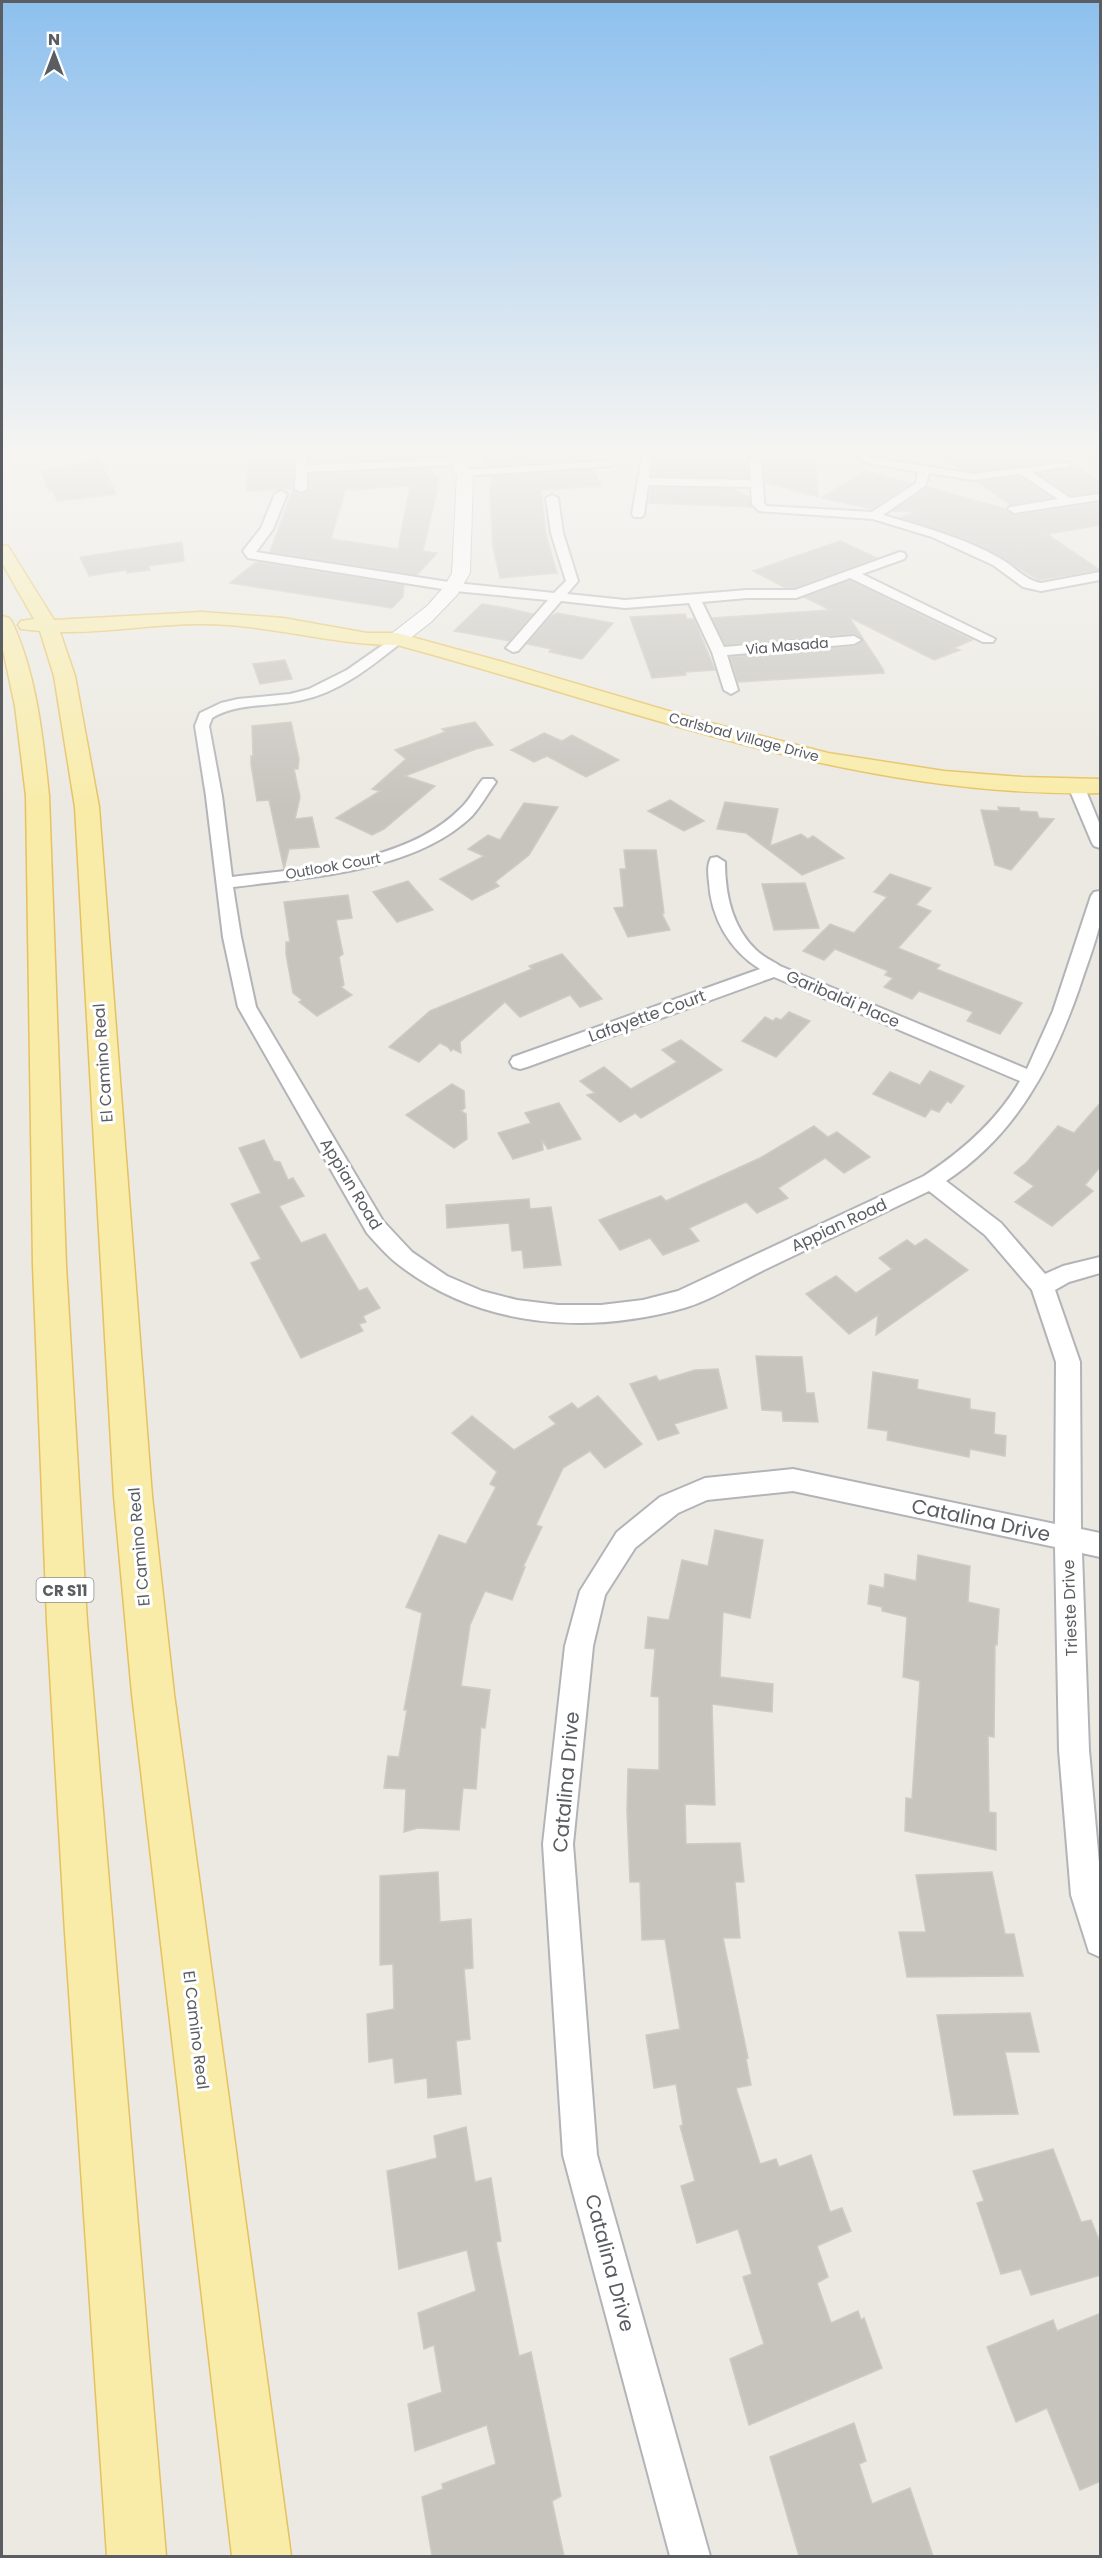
<svg xmlns="http://www.w3.org/2000/svg" width="1102" height="2558" font-family="Poppins,sans-serif">
	<style>
		.green { fill: #bfe2bf }
		.building { fill: #c7c4be; stroke: #cfcbc0; stroke-width: 1.5; fill-rule: evenodd }
		.lines { fill: none; stroke-linecap: round; stroke-linejoin: round }
		.street-casing { stroke: #b2b4b8; stroke-width: 4 }
		.secondary-casing { stroke: #b1b4b8; stroke-width: 2 }
		.primary-casing { stroke: #e6c15f; stroke-width: 3 }
		.street { fill: #fff; fill-rule: evenodd }
		.secondary { fill: #fff; fill-rule: evenodd }
		.primary { fill: #f9eca9; fill-rule: evenodd }
		.labels { text-anchor: middle; dominant-baseline: central; stroke-width: 6; stroke-linejoin: round; paint-order: stroke }
		.far-street-label { font-size: 14px; fill: #5a5d61; stroke: #fff }
		.shield { fill: #fff; stroke: #8c8e90; stroke-width: 1.5 }
		.shield-label { font-size: 15px; font-weight: bold; fill: #5a5d61 }
		.street-label { font-size: 16px; fill: #5a5d61; stroke: #fff }
		.near-street-label { font-size: 20px; fill: #5a5d61; stroke: #fff }
	</style>
	<rect width="100%" height="100%" fill="#ebe9e1"/>
	<path class="green" d="M1065,450h35v26l-2,-1z"/>
	<g class="building">
		<path d="M315,450h105l1,8 -112,5v-10l6,-1z"/>
		<path d="M484,450h100l5,10 -102,6z"/>
		<path d="M991,450h55l16,11 -89,11 -11,-2 -19,-13z"/>
		<path d="M295,453l-2,36 7,5 9,-5v-15l123,-6 1,8 4,-1 1,11 -15,65 14,2 -20,22 -147,-23 23,-63 -47,2 3,-36zM410,486l-12,63 -67,-10 14,-49z"/>
		<path d="M655,459l92,3 2,16 -96,-2z"/>
		<path d="M100,460l16,34 -59,7 -4,-10h-4l-8,-20z"/>
		<path d="M764,460l51,1 3,36 -53,-15z"/>
		<path d="M1072,466h5l24,16v10l-30,4 -33,-23z"/>
		<path d="M593,469l8,17 -60,4 5,45 11,38 -57,5 -7,-31 -3,-64h3l-2,-7z"/>
		<path d="M866,471l45,12 -39,26 -51,-11z"/>
		<path d="M1019,476l33,22 -42,7 -32,-23z"/>
		<path d="M651,487l86,2 -1,2 13,6 3,10 -103,-4z"/>
		<path d="M927,487l79,22 8,6 87,-13v23l-54,9 53,36 -61,10 -65,-37 -74,-25 16,-6 -24,-1z"/>
		<path d="M840,541l37,17 -82,30h-9l-33,-17z"/>
		<path d="M182,542l2,19 -36,5 2,4 -23,3 -1,-3 -37,6 -9,-19z"/>
		<path d="M256,562l148,23 -1,12 -11,11 -162,-25z"/>
		<path d="M850,580l122,60 -18,8 6,2 -26,10 -85,-43 34,52 1,4 -146,9 -8,-25 124,-11 9,-7 -9,-5 -129,11 -13,-27 118,-8 -26,-13z"/>
		<path d="M482,604l25,4 26,6 -23,27 -56,-10z"/>
		<path d="M557,613l22,4 34,6 -31,36 -33,-7 2,-3 -24,-5 23,-27z"/>
		<path d="M685,614l2,5h7l21,51 -30,2 1,3 -34,3 -22,-61z"/>
		<path d="M285,660l7,19 -32,5 -7,-20z"/>
		<path d="M291,722l8,37 -1,10h-4l6,28 -5,22 17,-2 7,30 -30,2 -5,20 -15,-69 -12,1 -6,-37v-8h2l-1,-30z"/>
		<path d="M475,722l18,23 -17,4 -71,27 30,10 -51,43 -12,6 -36,-17 44,-27 -8,-2 34,-30 -11,-9 50,-18 -3,-3z"/>
		<path d="M544,733l18,8 10,-6 47,25 -33,17 -39,-21 -13,6 -23,-12z"/>
		<path d="M670,800l34,21 -20,10 -36,-20z"/>
		<path d="M725,802l53,7 -8,37 31,-12 7,5 5,-3 31,22 -42,17 -56,-42 -29,-4z"/>
		<path d="M524,803l34,4 -29,48 -34,27 4,4 -27,14 -32,-21 44,-23 -16,-7 20,-14 12,5z"/>
		<path d="M998,807l21,1 1,3 17,1 2,6 15,1 -43,51 -16,-5 -14,-55 18,1z"/>
		<path d="M624,850h32l8,63 -2,1 8,16 -42,7 -14,-29 10,-1 -4,-38h6z"/>
		<path d="M890,874l41,14 -15,17 15,6 -33,37 42,17 -4,4 86,34 -22,31 -33,-13 6,-9 -54,-21 -7,8 -28,-12 9,-9 -8,-3 3,-4 -53,-22 -11,11 -21,-9 27,-27 24,9 33,-36 -13,-5z"/>
		<path d="M408,881l25,29 -36,12 -24,-30z"/>
		<path d="M805,883l14,45 -45,2 -12,-46z"/>
		<path d="M348,895l4,23 -16,2 7,34 -4,3 5,28 -3,2 11,8 -35,21 -18,-14 3,-2 -9,-7 -7,-39v-12h4l-6,-40z"/>
		<path d="M562,954l40,45 -22,8 -10,-12 -50,22 -15,-15 -45,40 1,11 -8,-4 -2,2 -3,-4 -8,-4 -21,19 -30,-15 41,-36 102,-42 -3,-3z"/>
		<path d="M789,1012l21,9 -34,36 -34,-16 23,-24 8,4 3,-3 5,2z"/>
		<path d="M681,1040l41,30 -81,48 -6,-5 -15,9 -33,-27 8,-2 -15,-12 24,-14 27,22 46,-27 -15,-12z"/>
		<path d="M930,1071l34,15 -13,17 -4,-2 -8,11 -8,-3 -6,8 -52,-23 17,-22 30,13z"/>
		<path d="M452,1084l12,7 1,17 -4,3 5,3 1,25 -13,9 -48,-33z"/>
		<path d="M1101,1102v64l-16,19 8,6 -41,35 -37,-24 19,-16 -20,-13 13,-11 31,-36 16,7z"/>
		<path d="M559,1103l22,36 -33,10 -6,-9 1,10 -30,9 -15,-26 33,-10 -6,-10z"/>
		<path d="M814,1126l14,11 9,-5 33,25 -26,16 -19,-15 -47,30 10,10 -31,15 -11,-11 -57,26 10,13 -36,14 -13,-17 -30,12 -21,-30 62,-24 5,5 94,-43z"/>
		<path d="M264,1140l10,21 6,1 8,18 5,-2 11,18 -25,10 22,37 24,-9 34,57 8,-3 13,20 -17,8 3,6 -7,2 4,7 -62,27 -50,-95 10,-4 -30,-55 30,-11 -22,-45z"/>
		<path d="M529,1199l1,10 21,-2 10,58 -37,3 -2,-18 -10,1 -3,-28 -62,5 -1,-23z"/>
		<path d="M926,1239l42,31 -92,65 2,-20 -29,19 -43,-40 30,-18 20,17 36,-24 -13,-11 28,-18 8,6z"/>
		<path d="M756,1356l46,1 4,36h8l4,29 -35,-1 -1,-10 -20,-1z"/>
		<path d="M718,1369l9,39 -53,16 5,9 -21,7 -28,-56 26,-8 3,5 36,-11z"/>
		<path d="M873,1372l45,8 -1,9 53,10v10l25,4 -1,21 12,2 -1,20 -35,-7 -1,8 -34,-7 -48,-10 1,-9 -20,-3z"/>
		<path d="M598,1396l44,48 -37,24 -15,-17 -27,17 -27,57 6,2 -19,40h2l-13,33 -27,-9 -15,34 -9,61 29,4 -5,38 -4,-1 -5,62 -13,-1 -4,42 -41,-2 -14,4 2,-43 -22,-1 4,-32 11,1 8,-47h-3l18,-97 -16,-6 33,-72 27,9 30,-57 -6,-3 7,-12 -45,-39 20,-17 42,34 42,-26 -7,-7 23,-14 6,6z"/>
		<path d="M715,1530l48,10 -13,78 -27,-6 -3,65 53,7 -1,28 -60,-8 3,101 -30,-1 1,40 54,-1 4,39h-9l5,56h-17l25,120 -2,1 5,26 -15,3 24,76 16,-5 3,8 32,-12 19,57 12,-4 9,23 -34,15 11,31 -11,6 14,40 27,-12 3,9 3,-2 18,50 -133,57 -19,-66 34,-15 -21,-67 9,-3 -14,-45 -41,14 -16,-57 14,-5 -15,-55 3,-1 -7,-41 -22,4 -8,-53 34,-6 -15,-90 -23,1 -2,-58h-10l-3,-72 1,-41 31,1v-73l-8,-1 4,-47 -10,-1 3,-31 21,3 13,-60 26,6z"/>
		<path d="M918,1555l52,11 -2,36 31,7 -2,36h-2l-1,92 -6,-1 1,76 7,1v37l-91,-19 1,-33 6,1 8,-118 -17,-4 4,-60 -25,-6v-4l-14,-3 2,-19 14,3 1,-14 31,7z"/>
		<path d="M438,1872l2,50 31,-3 2,49 -9,1 6,70 -14,2 5,53 -33,4 -1,-20 -32,5 -2,-25 -24,4 -2,-48 27,-5 -1,-45 -13,1v-89z"/>
		<path d="M992,1872l13,62h9l9,42 -116,1 -8,-45h27l-10,-57z"/>
		<path d="M1030,2013l9,39h-34l13,62 -64,1 -17,-100z"/>
		<path d="M466,2127l9,55 16,-4 10,63 -5,1 23,114 12,-4 30,144 -9,5 12,55h-132l-10,-59 21,-8 -1,-5 54,-20 -9,-39 -72,26 -7,-47 34,-12 -8,-47 -10,4 -6,-36 58,-22 -9,-41 -68,19 -12,-98 50,-13 -3,-22z"/>
		<path d="M1053,2149l28,73 10,-2 10,25v30l-70,20 -10,-26 -20,5 -24,-71 7,-2 -11,-30z"/>
		<path d="M1101,2313v168l-21,9 -33,-82 -31,14 -29,-75 66,-27 4,11z"/>
		<path d="M854,2423l12,38 -7,3 13,40 38,-16 23,68h-134l-29,-99z"/>
	</g>
	<g class="lines">
		<defs>
			<g id="street">
				<path d="M300,450l7,3v12l149,-6 6,3 -6,3 -149,7v17l-6,3 -6,-3 2,-36z"/>
				<path d="M647,450h11l-6,7 -3,21 102,2 -2,-21 6,-3 6,3 3,44 2,3 106,6 44,-29 2,-11 -50,-9 -21,-13h13l15,8 98,16 97,-12v4l-38,6 38,26 30,-4v6l-86,13 -6,-4 2,-2 48,-8 -38,-25 -47,6 -44,-7 -4,13 -42,29c41,12 82,23 118,44 14,8 24,21 40,24l59,-11v8l-59,11 -18,-4 -30,-22 -61,-28 -59,-18 -114,-8 -7,-7 -1,-17 -103,-2 -4,29 -2,3h-8l-2,-3 10,-58z"/>
				<path d="M607,461l4,1v4l-149,10 -6,-3 6,-3z"/>
				<path d="M281,491l6,3 -14,35 -17,23 199,31 99,10 12,-12 -15,-48 -5,-35 6,-3 6,3 5,35 15,48 -11,13 58,6 122,-10h48l105,-38 4,1 2,3 -2,3 -42,15 133,65 -2,3h-10l-133,-64 -54,20h-49l-45,4 22,45 130,-11 7,4 -7,4 -127,11 11,35 -7,4 -7,-4 -12,-38 -23,-49 -64,5 -64,-7 -43,50 -5,1 -7,-4 42,-48 -93,-9 -207,-33 -5,-7 18,-23 14,-34z"/>
				<path d="M397,635l5,1 2,3 -2,3c-30,24 -62,50 -100,58 -30,7 -63,2 -90,18l-3,8 13,70 10,81c73,-9 174,-13 229,-69 9,-8 14,-20 22,-29h10l3,3c-8,11 -15,24 -24,34 -58,56 -163,61 -239,71l8,50 15,70 127,214 29,31 35,24 35,15 35,9 41,5h43l42,-5 35,-9 246,-115c38,-25 73,-55 96,-95l-246,-104 -247,90 -7,2 -7,-2 -3,-5 3,-5 247,-88c-31,-19 -49,-52 -51,-87 -1,-8 -2,-17 2,-24l6,-1 8,5c0,32 7,65 31,88 7,7 17,11 24,16l247,103 26,-58 38,-115 3,-4 6,-1c0,10 2,22 0,32 -5,22 -14,44 -21,66 -27,77 -63,146 -133,192l55,42 44,51 18,-8 37,-9v16l-31,9 -14,8 25,72 1,167 19,4v24l-18,-4 7,197 11,124v83l-11,-5 -18,-57 -12,-145 -4,-203 -262,-56 -86,9 -29,13 -43,35 -30,47 -12,51 -20,198 24,311 113,401h-40l-107,-401 -20,-311 22,-198 15,-55 37,-59 43,-35 45,-19 88,-9 262,55 1,-162 -24,-72 -47,-55 -56,-44c-54,26 -109,52 -163,78 -27,13 -54,31 -82,39 -96,27 -204,20 -285,-43 -12,-9 -22,-21 -32,-32l-129,-226 -15,-70 -17,-141 -11,-70 5,-13 21,-10 17,-4 52,-5 19,-5 38,-19z"/>
				<path d="M1076,781l8,5 16,39v23l-6,-2 -2,-3 -24,-57z"/>
			</g>
			<path id="secondary" d="M442,450h15l16,26 -3,97 -13,22 -26,27 -27,21h-14l-2,-4 2,-4 37,-29 17,-19 8,-14 5,-97z"/>
			<g id="primary">
				<path d="M2,545l6,1 46,74 148,-8 81,6 84,15h30l106,29 196,58 129,33 116,18 78,6 78,2v14c-248,5 -468,-85 -703,-148 -66,0 -129,-21 -196,-21 -47,0 -94,9 -141,8l15,44 24,131 53,689 22,198 117,862h-59l-100,-862 -18,-198 -39,-689 -21,-131 -14,-45 -19,-2 -3,-4 3,-4 13,-2 -32,-56z"/>
				<path d="M2,616l7,2 3,4c25,54 31,116 37,174l17,469 21,357 79,934h-59l-42,-623 -18,-311 -14,-357 -7,-469 -11,-90 -13,-61z"/>
			</g>
		</defs>
		<use href="#street" class="street-casing"/>
		<use href="#secondary" class="secondary-casing"/>
		<use href="#primary" class="primary-casing"/>
		<use href="#street" class="street"/>
		<use href="#secondary" class="secondary"/>
		<use href="#primary" class="primary"/>
	</g>
	<linearGradient id="sky" x2="0" y2="1"><stop stop-color="#8dc0ee"/><stop offset="0.56" stop-color="#f6f5f2"/><stop offset="1" stop-color="#f6f5f2" stop-opacity="0"/></linearGradient>
	<rect width="1102" height="808" fill="url(#sky)"/>
	<g class="labels">
		<g class="far-street-label">
			<text transform="translate(787 646) rotate(-5)">Via Masada</text>
			<text transform="translate(744 737) rotate(15)">Carlsbad Village Drive</text>
			<text transform="translate(333 866) rotate(-10)">Outlook Court</text>
		</g>
		<rect class="shield" x="36.5" y="1578" width="57" height="24" rx="4.5"/>
		<g class="shield-label">
			<text x="65" y="1590">CR S11</text>
		</g>
		<g class="street-label">
			<text transform="translate(843 999) rotate(23)">Garibaldi Place</text>
			<text transform="translate(647 1016) rotate(-20)">Lafayette Court</text>
			<text transform="translate(103 1063) rotate(-94)">El Camino Real</text>
			<text transform="translate(351 1184) rotate(59)">Appian Road</text>
			<text transform="translate(839 1225) rotate(-25)">Appian Road</text>
			<text transform="translate(139 1547) rotate(-95)">El Camino Real</text>
			<text transform="translate(1070 1608) rotate(-92)">Trieste Drive</text>
			<text transform="translate(196 2030) rotate(83)">El Camino Real</text>
		</g>
		<g class="near-street-label">
			<text transform="translate(981 1520) rotate(12)">Catalina Drive</text>
			<text transform="translate(566 1782) rotate(-85)">Catalina Drive</text>
			<text transform="translate(610 2263) rotate(75)">Catalina Drive</text>
		</g>
	</g>
	<rect width="1102" height="2558" fill="none" stroke="#5a5d61" stroke-width="6"/>
	<g transform="translate(54 54)" stroke="#ffffff" stroke-width="4.5" paint-order="stroke">
	<path d="M0-4.5L10 22L0 15L-10 22Z" fill="#5a5d61"/>
	<text y="-9" font-size="16" font-weight="bold" text-anchor="middle" fill="#5a5d61">N</text>
	</g>
</svg>
